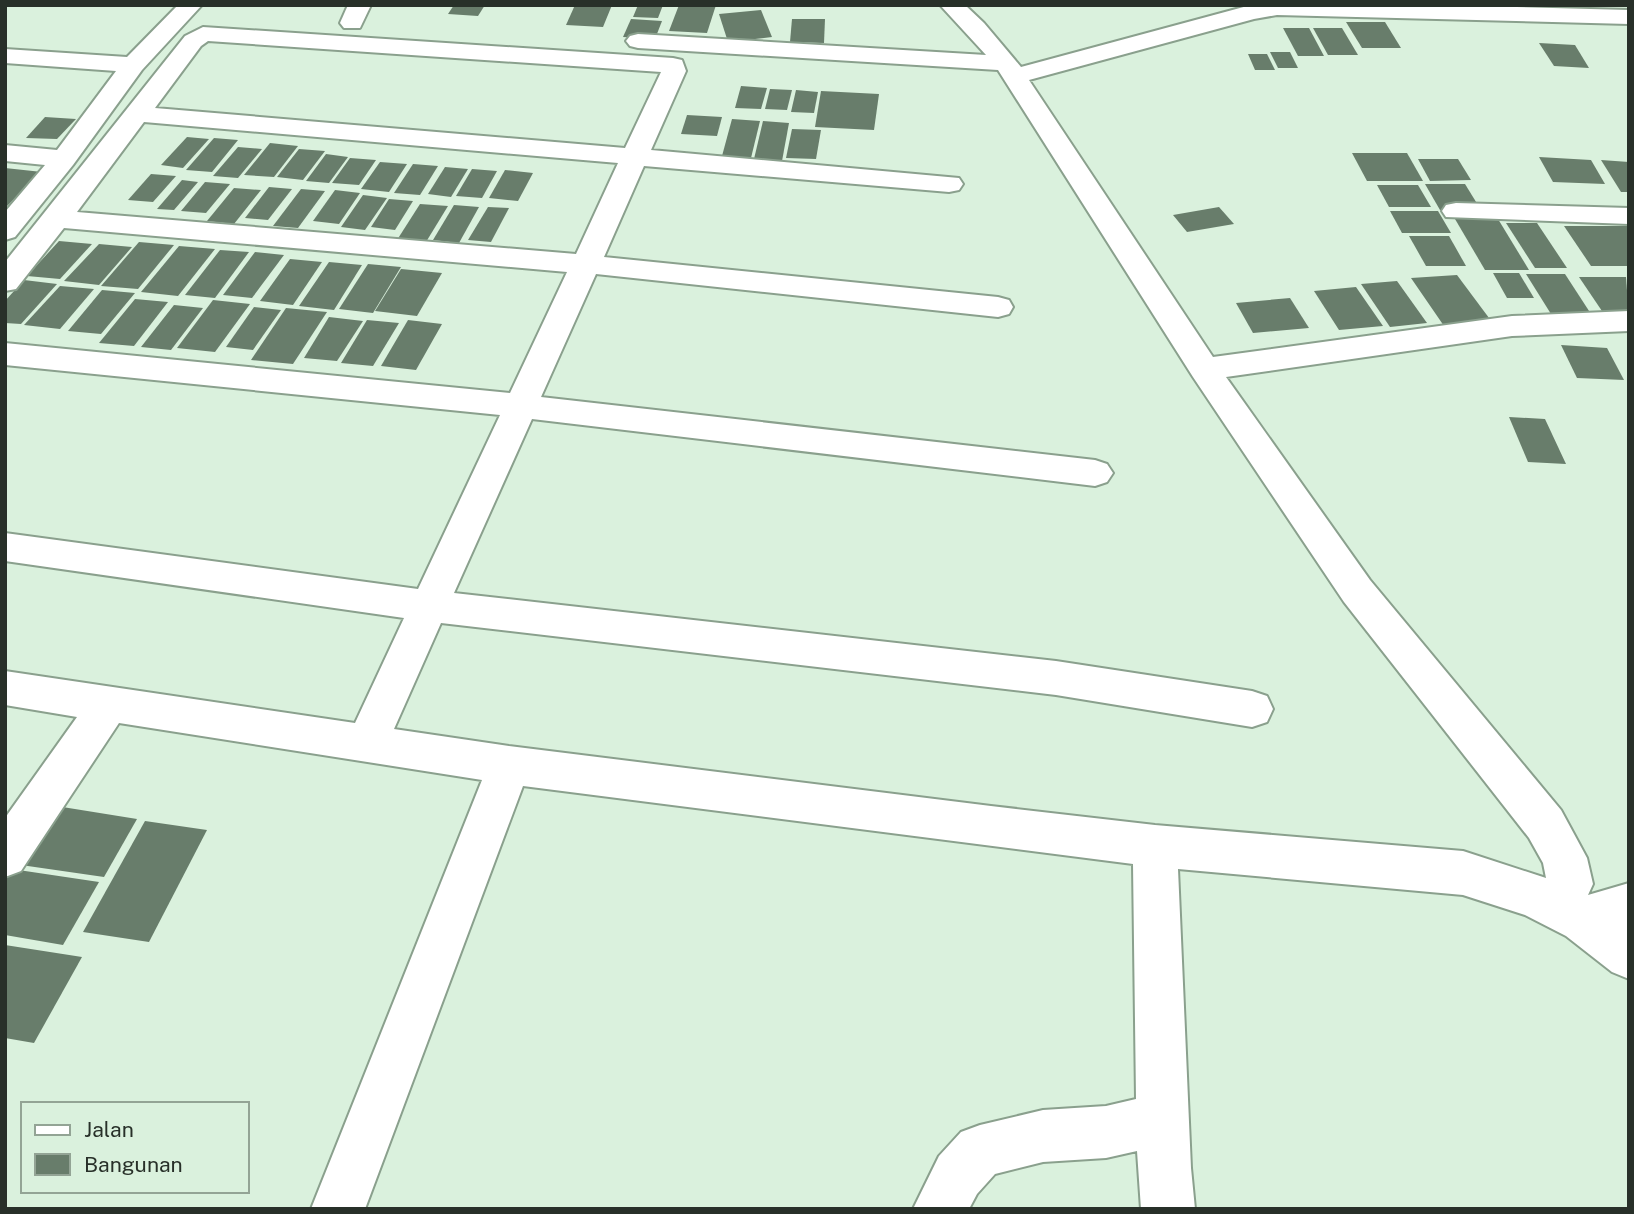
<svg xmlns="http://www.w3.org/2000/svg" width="1634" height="1214" font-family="'Public Sans',sans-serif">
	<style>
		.building { fill: #687d6b }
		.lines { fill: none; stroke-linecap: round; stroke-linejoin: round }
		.minor-casing { stroke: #8aa08d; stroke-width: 4 }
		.minor { fill: #fff; fill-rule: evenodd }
	</style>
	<rect width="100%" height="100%" fill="#daf1dd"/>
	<g class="building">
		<path d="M454,5h31l-7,11 -30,-2z"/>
		<path d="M575,5h37l-9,22 -37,-2z"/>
		<path d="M638,5h25l-5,13 -25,-1z"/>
		<path d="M679,5h37l-9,28 -38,-2z"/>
		<path d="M761,10l11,27 -44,5 -9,-28z"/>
		<path d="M631,19l31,2 -7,18 -32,-2z"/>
		<path d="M792,19h33l-1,24 -34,-1z"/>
		<path d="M1346,22h39l16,26h-39z"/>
		<path d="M1283,28h26l15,28h-26z"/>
		<path d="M1313,28h29l16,27h-30z"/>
		<path d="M1539,43l36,2 14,23 -35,-2z"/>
		<path d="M1270,52h20l8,16h-20z"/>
		<path d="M1248,54h19l8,16h-20z"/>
		<path d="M741,86l26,2 -6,21 -26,-1z"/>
		<path d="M770,89l22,1 -5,20 -22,-1z"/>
		<path d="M796,90l22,2 -4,21 -23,-1z"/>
		<path d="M821,91l58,3 -5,36 -59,-3z"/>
		<path d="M687,115l35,2 -5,19 -36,-2z"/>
		<path d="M45,117l31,2 -19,20 -31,-1z"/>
		<path d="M732,119l28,2 -9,37 -29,-2z"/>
		<path d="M763,121l26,2 -7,38 -28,-2z"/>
		<path d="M792,129l29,1 -5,29 -30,-1z"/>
		<path d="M187,137l22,2 -26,29 -22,-3z"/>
		<path d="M214,138l24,2 -26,32 -26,-2z"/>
		<path d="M270,143l28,3 -24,31 -30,-2z"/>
		<path d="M238,147l24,2 -24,29 -25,-2z"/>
		<path d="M299,149l26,2 -22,29 -26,-3z"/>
		<path d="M1352,153h55l16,28h-56z"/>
		<path d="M326,154l22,3 -19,26 -23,-2z"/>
		<path d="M1539,157l52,3 14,24 -52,-2z"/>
		<path d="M350,158l26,2 -17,25 -27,-2z"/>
		<path d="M1418,159h40l13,21 -41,1z"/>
		<path d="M1601,160l28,2v30h-8z"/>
		<path d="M380,162l27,2 -18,28 -28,-3z"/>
		<path d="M413,164l25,2 -18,29 -26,-2z"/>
		<path d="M445,167l23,2 -17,28 -23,-3z"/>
		<path d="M5,168l37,4 -37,36z"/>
		<path d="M472,169l25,2 -15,27 -26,-2z"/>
		<path d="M505,170l28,3 -15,28 -29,-3z"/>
		<path d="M151,174l25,2 -23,26 -25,-2z"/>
		<path d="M182,180l16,2 -24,28 -17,-1z"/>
		<path d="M205,182l25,2 -24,29 -25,-2z"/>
		<path d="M1425,184h40l16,26h-41z"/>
		<path d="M1377,185h41l13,22h-42z"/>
		<path d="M269,187l23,2 -24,31 -23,-2z"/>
		<path d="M234,188l27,2 -27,34 -27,-3z"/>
		<path d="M301,189l24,2 -27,37 -25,-2z"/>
		<path d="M335,190l25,3 -21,31 -26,-3z"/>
		<path d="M363,195l24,3 -22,32 -24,-3z"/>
		<path d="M389,199l24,2 -18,29 -24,-3z"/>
		<path d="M420,204l28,2 -22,36 -29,-2z"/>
		<path d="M454,205l25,2 -20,36 -26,-3z"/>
		<path d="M488,207l21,1 -18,34 -23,-2z"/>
		<path d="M1219,207l15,17 -47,8 -14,-17z"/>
		<path d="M1390,211h48l13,22h-49z"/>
		<path d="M1455,219h43l31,51h-44z"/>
		<path d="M1506,223h31l30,45h-32z"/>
		<path d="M1564,226h65v40h-38z"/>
		<path d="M1409,236h40l17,30h-40z"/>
		<path d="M59,241l33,3 -32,35 -33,-3z"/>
		<path d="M139,242l35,3 -36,44 -37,-3z"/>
		<path d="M99,244l33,3 -33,38 -35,-4z"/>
		<path d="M179,246l36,3 -37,47 -37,-4z"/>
		<path d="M220,250l29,2 -34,46 -30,-3z"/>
		<path d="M255,252l29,3 -32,43 -29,-3z"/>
		<path d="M290,259l32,3 -29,43 -33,-4z"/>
		<path d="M329,262l33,3 -28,45 -35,-4z"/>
		<path d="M368,264l33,3 -28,46 -34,-4z"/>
		<path d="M401,269l41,4 -25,43 -42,-5z"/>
		<path d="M1493,273h26l15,25h-27z"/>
		<path d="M1526,274h39l26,40h-40z"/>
		<path d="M1457,275l35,47 -48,4 -33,-48z"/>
		<path d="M1579,277h47l3,40h-23z"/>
		<path d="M24,280l33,4 -36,40 -16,-1v-22z"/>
		<path d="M1397,281l30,42 -37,4 -29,-43z"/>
		<path d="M60,286l34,3 -34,40 -36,-4z"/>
		<path d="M1356,287l27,39 -44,4 -25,-39z"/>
		<path d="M102,290l33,3 -34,41 -33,-3z"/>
		<path d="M1290,298l19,30 -56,5 -17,-30z"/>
		<path d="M135,299l33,3 -34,44 -35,-3z"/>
		<path d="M213,300l37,4 -35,48 -38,-4z"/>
		<path d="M174,305l29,3 -32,42 -30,-3z"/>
		<path d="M254,307l27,3 -28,40 -27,-3z"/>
		<path d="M286,308l41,4 -34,52 -42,-4z"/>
		<path d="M329,317l34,4 -26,40 -33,-3z"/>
		<path d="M367,320l32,3 -26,43 -32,-3z"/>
		<path d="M408,320l34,4 -26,46 -35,-4z"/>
		<path d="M1561,345l46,3 17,32 -47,-2z"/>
		<path d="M1509,417l36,2 21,45 -38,-2z"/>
		<path d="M50,805l87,14 -33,58 -90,-13z"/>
		<path d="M145,821l62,9 -58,112 -66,-10z"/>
		<path d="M5,868l94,14 -36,63 -58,-10z"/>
		<path d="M5,945l77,12 -48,86 -29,-5z"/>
	</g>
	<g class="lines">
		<defs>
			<g id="minor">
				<path d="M178,5h24l-60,65 -69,95 -58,72 -10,3v-28l40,-47 -40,-4v-16l52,5 59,-79 -111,-8v-14l122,8z"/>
				<path d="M348,5h23l-11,23h-16l-4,-5z"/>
				<path d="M940,5h25l19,18 37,44 230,-62h188l190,5v14l-352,-9 -23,4 -225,61 184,277 299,-41 117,-5v20l-117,5 -286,41 144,203 191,230 26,48 6,26 -5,11 41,-12v96l-17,-7 -46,-36 -41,-21 -62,-20 -285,-26 13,299 4,41h-54l-4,-58 -31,7 -63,4 -48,12 -18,20 -8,15h-56l26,-53 22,-24 19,-7 63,-15 63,-4 30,-7 -3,-235 -610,-78 -158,423h-54l171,-429 -363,-57 -98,148 -16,6v-59l72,-101 -72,-12v-34l350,52 49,-105 -399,-57v-28l413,56 82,-174 -495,-50v-22l505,50 57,-121 -503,-44 -48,61 -11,2v-29l180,-226 18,-9 470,31 9,2 4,11 -35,79 308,28 4,6 -4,6 -10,2 -305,-26 -40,91 394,40 11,3 4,7 -4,7 -11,3 -402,-43 -55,123 554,63 12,4 6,9 -6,9 -12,4 -563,-67 -78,174 602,68 196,30 15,5 6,13 -6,13 -15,5 -196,-32 -615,-72 -47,106 115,17 482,60 164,19 308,26 83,27 -3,-15 -14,-25 -185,-236 -151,-225 -195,-307 -360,-22 -8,-2 -4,-5 4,-5 8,-2 348,21zM208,41l453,31 -36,76 -470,-40 46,-62zM144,122l474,41 -42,91 -499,-42z"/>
				<path d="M1456,203l173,5v16l-183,-7 -4,-6 4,-6z"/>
			</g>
		</defs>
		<use href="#minor" class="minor-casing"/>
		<use href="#minor" class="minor"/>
	</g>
	<rect width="1634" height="1214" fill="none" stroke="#283029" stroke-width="14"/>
	<rect x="21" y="1102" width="228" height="91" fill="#daf1dd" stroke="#93a495" stroke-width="2"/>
	<rect x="35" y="1125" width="35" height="10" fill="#ffffff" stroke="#93a495" stroke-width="2"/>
	<text x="84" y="1137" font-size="21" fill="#283029">Jalan</text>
	<rect x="35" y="1154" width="35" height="21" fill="#687d6b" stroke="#93a495" stroke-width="2"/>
	<text x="84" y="1172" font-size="21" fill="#283029">Bangunan</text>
</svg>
